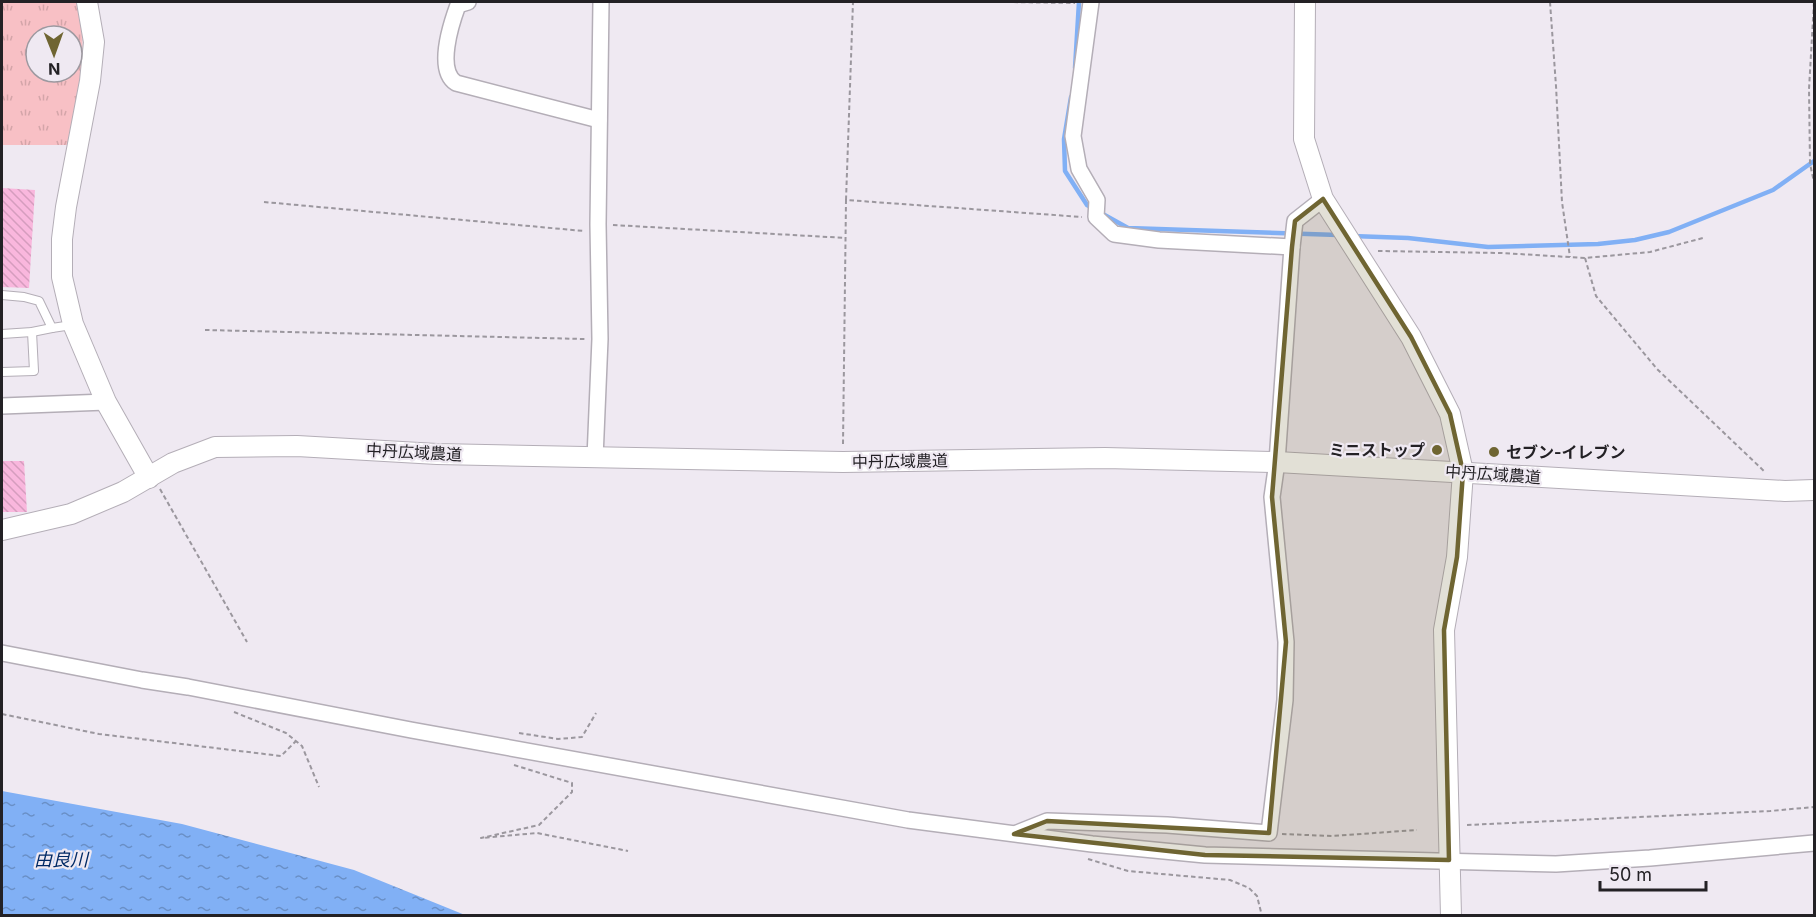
<svg xmlns="http://www.w3.org/2000/svg" width="1816" height="917" font-family="Inter,'Noto Sans JP',sans-serif">
	<style>
		.park { fill: url(#park-tufts); fill-rule: evenodd }
		.water { fill: url(#water-ripples) }
		.lines { fill: none; stroke-linecap: round; stroke-linejoin: round }
		.stream { stroke: #81b0f5; stroke-width: 4.5 }
		.building { fill: url(#building-back-hatch) }
		.service-casing { stroke: #b4aeb7; stroke-width: 10 }
		.minor-casing { stroke: #b4aeb7; stroke-width: 18 }
		.tertiary-casing { stroke: #b4aeb7; stroke-width: 22 }
		.path { stroke: #9b979e; stroke-width: 2; stroke-dasharray: 4.5 3; stroke-linecap: butt }
		.service { stroke: #fff; stroke-width: 8 }
		.minor { stroke: #fff; stroke-width: 15 }
		.tertiary { stroke: #fff; stroke-width: 20 }
		.marked { fill: #6f6532; fill-opacity: 0.2; stroke: #6f6532; stroke-width: 4.5; stroke-linejoin: round }
		.poi-dot { fill: #6f6532; stroke: #efe9f2; stroke-width: 2 }
		.labels { text-anchor: middle; dominant-baseline: central; stroke-width: 4.5; stroke-linejoin: round; paint-order: stroke }
		.poi-label { font-size: 16px; font-weight: bold; fill: #232125; stroke: #efe9f2; text-anchor: end }
		.street-label { font-size: 16px; fill: #232125; stroke: #efe9f2 }
		.water-label { font-size: 18px; font-style: italic; fill: #002965; stroke: #efe9f2 }
	</style>
	<defs>
		<pattern id="park-tufts" width="24" height="20" patternUnits="userSpaceOnUse" patternTransform="scale(1.5)"><rect width="24" height="20" fill="#f8c0c5"/><path d="M3 7l-1-3M5 7V3M7 7l1-3M15 17l-1-3M17 17v-4M19 17l1-3" fill="none" stroke="#d4a5a9"/></pattern>
		<pattern id="water-ripples" width="26" height="14" patternUnits="userSpaceOnUse" patternTransform="scale(1.5)"><rect width="26" height="14" fill="#81b0f5"/><path d="M2 4q2-2 4 0t4 0M15 11q2-2 4 0t4 0" fill="none" stroke="#698fc6"/></pattern>
		<pattern id="building-back-hatch" width="6" height="6" patternUnits="userSpaceOnUse" patternTransform="scale(1.5)"><rect width="6" height="6" fill="#f9b7dd"/><path d="M-1 5l2 2M0 0l6 6M5-1l2 2" fill="none" stroke="#d59dbe"/></pattern>
	</defs>
	<rect width="100%" height="100%" fill="#efe9f2"/>
	<path class="park" d="M2,2h75c13,46 0,96 -7,143h-68zM36,36h36v36h-36z"/>
	<path class="water" d="M2,791l180,33 172,46 111,45h-463z"/>
	<g class="lines">
		<g class="stream">
			<path d="M1075,68l4,-66"/>
			<path d="M1071,97l-7,42 1,32 22,34 7,4"/>
			<path d="M1101,213l27,15 210,7"/>
			<path d="M1352,236l56,2 80,9 110,-3 37,-4 34,-8 104,-42 41,-29"/>
		</g>
	</g>
	<g class="building">
		<path d="M2,188l33,2 -6,98 -27,-1z"/>
		<path d="M2,461h22l3,51h-25z"/>
	</g>
	<g class="lines">
		<defs>
			<g id="service">
				<path d="M2,295l22,2 15,4 13,27 20,-3"/>
				<path d="M2,334l30,-2 20,-4"/>
				<path d="M2,372l32,-1 -2,-39"/>
			</g>
			<g id="minor">
				<path d="M468,2l-10,3c-7,19 -22,65 -2,78l143,37"/>
				<path d="M1091,2l-18,134 6,33 18,31 -1,17 18,17 45,6 133,7"/>
				<path d="M2,406l104,-4"/>
				<path d="M595,458l5,-119 -2,-115 3,-222"/>
				<path d="M2,653l140,27 46,7 223,43 497,90 184,24 113,11 351,9 94,-6 164,-15"/>
				<path d="M1017,833l30,-12 120,4 102,8 16,-133 1,-58 -14,-145 5,-35 15,-215 3,-26 28,-22"/>
			</g>
			<g id="tertiary">
				<path d="M87,2l7,40 -4,39 -24,126 -4,32v38l11,47 33,78 43,76"/>
				<path d="M1305,2l-1,137 19,60 88,138 39,77 13,58 -6,85 -13,73 7,286"/>
				<path d="M2,530l69,-16 52,-22 50,-29 42,-16 82,-1 140,8 406,8 262,-4 172,4 508,29 29,-1"/>
			</g>
		</defs>
		<use href="#service" class="service-casing"/>
		<use href="#minor" class="minor-casing"/>
		<use href="#tertiary" class="tertiary-casing"/>
		<g class="path">
			<path d="M1006,2l69,1"/>
			<path d="M1105,2h33"/>
			<path d="M1550,2l6,84 6,116 8,55"/>
			<path d="M1814,2l-5,87 1,75 4,18"/>
			<path d="M846,200l7,-198"/>
			<path d="M264,202l320,29"/>
			<path d="M613,225l233,13"/>
			<path d="M1378,251l124,2 83,5 65,-6 53,-14"/>
			<path d="M1585,258l11,38 61,73 108,103"/>
			<path d="M205,330l380,9"/>
			<path d="M843,444l3,-244 236,17"/>
			<path d="M160,489l87,153"/>
			<path d="M234,712l52,21 16,13 17,41"/>
			<path d="M2,714l97,20 182,22 15,-15"/>
			<path d="M519,733l39,6 24,-2 14,-24"/>
			<path d="M514,765l58,18v9l-33,33 -58,13 56,-5 91,18"/>
			<path d="M1467,825l303,-14 44,-4"/>
			<path d="M1282,834l50,2 85,-6"/>
			<path d="M1088,859l40,12 102,9 19,8 8,8 5,20"/>
		</g>
		<use href="#service" class="service"/>
		<use href="#minor" class="minor"/>
		<use href="#tertiary" class="tertiary"/>
	</g>
	<path class="marked" d="M1323,199l88,138 39,77 13,58 -6,85 -13,73 5,230 -244,-5 -191,-21 33,-13 222,12 17,-191 -14,-145 20,-250 3,-26z"/>
	<g class="poi-dot">
		<circle cx="1437" cy="450" r="6"/>
		<circle cx="1494" cy="452" r="6"/>
	</g>
	<g class="labels">
		<g class="poi-label">
			<text x="1425" y="450">ミニストップ</text>
			<text x="1506" y="452" text-anchor="start">セブン-イレブン</text>
		</g>
		<g class="street-label">
			<text transform="translate(414 452) rotate(3)">中丹広域農道</text>
			<text transform="translate(900 461) rotate(-1)">中丹広域農道</text>
			<text transform="translate(1493 474) rotate(4)">中丹広域農道</text>
		</g>
		<g class="water-label">
			<text x="61" y="859">由良川</text>
		</g>
	</g>
	<rect width="1816" height="917" fill="none" stroke="#232125" stroke-width="6"/>
	<g transform="translate(54 54) rotate(179)"><circle r="28" fill="#efe9f2" stroke="#9d99a0" stroke-width="1.5"/>
	<path d="M0-4.5L10 22L0 15L-10 22Z" fill="#6f6532"/>
	<text y="-9" font-size="16" font-weight="bold" text-anchor="middle" fill="#232125">N</text>
	</g>
	<path d="M1600 881v9h106v-9" fill="none" stroke="#232125" stroke-width="3"/>
	<text x="1609" y="881" font-size="18" fill="#232125" stroke="#efe9f2" stroke-width="4.5" paint-order="stroke">50 m</text>
</svg>
